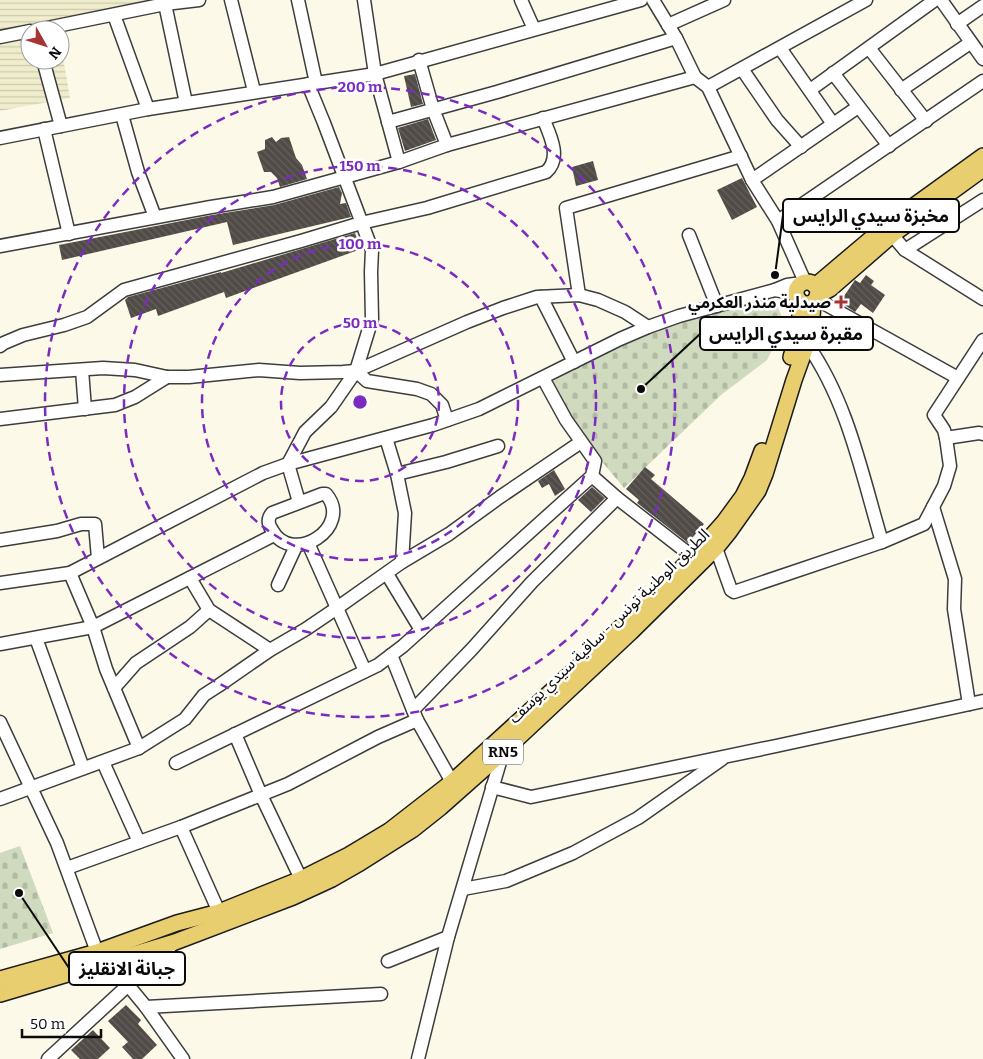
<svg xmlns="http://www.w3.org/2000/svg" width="983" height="1059" font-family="Bitter,'Noto Sans Arabic',serif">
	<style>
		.farmland { fill: url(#farmland-rules) }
		.cemetery { fill: url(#cemetery-stones) }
		.building { fill: url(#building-back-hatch) }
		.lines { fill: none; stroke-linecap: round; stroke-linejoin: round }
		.minor-casing { stroke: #3d3d3d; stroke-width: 15 }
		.major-casing { stroke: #1b1b1b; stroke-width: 18 }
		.minor { stroke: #fff; stroke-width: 12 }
		.major { stroke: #e8ce6e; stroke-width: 15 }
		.ring { fill: none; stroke: #7b2cbf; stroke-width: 2.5; stroke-dasharray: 9 6 }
		.poi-dot { fill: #a73435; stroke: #fff; stroke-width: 2 }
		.labels { text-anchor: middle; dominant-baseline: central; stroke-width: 5; stroke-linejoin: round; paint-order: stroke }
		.shield { fill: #fff; stroke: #545454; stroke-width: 1 }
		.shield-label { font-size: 15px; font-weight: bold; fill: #0a0a0a }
		.poi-label { font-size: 16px; font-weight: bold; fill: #0a0a0a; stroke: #fff; text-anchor: end }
		.street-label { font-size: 16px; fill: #0a0a0a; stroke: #fff }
		.centre { fill: #7b2cbf; stroke: #fff; stroke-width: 2.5 }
		.ring-label { font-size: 15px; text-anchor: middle; font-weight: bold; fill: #7b2cbf; stroke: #fff; stroke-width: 5; stroke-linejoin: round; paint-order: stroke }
		.leader { fill: none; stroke: #0a0a0a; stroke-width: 2 }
		.callout-dot { fill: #0a0a0a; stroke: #fff; stroke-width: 2 }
		.callout { fill: #fff; stroke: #0a0a0a; stroke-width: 2 }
		.callout-label { font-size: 18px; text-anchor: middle; font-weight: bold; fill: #0a0a0a }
	</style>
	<defs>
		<pattern id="farmland-rules" width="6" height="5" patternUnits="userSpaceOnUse" patternTransform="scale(1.25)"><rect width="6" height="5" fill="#efedcc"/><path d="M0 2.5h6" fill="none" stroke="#cccaae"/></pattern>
		<pattern id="cemetery-stones" width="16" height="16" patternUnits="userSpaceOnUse" patternTransform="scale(1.25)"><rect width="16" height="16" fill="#d0dabe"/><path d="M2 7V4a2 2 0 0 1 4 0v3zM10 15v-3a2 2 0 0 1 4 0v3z" fill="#b1baa2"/></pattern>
		<pattern id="building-back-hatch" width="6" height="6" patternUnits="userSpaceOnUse" patternTransform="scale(1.25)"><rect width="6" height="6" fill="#514b47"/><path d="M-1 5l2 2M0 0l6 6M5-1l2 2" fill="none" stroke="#65605d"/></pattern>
	</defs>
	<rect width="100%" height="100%" fill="#fcf9e9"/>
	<path class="farmland" d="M0,0h165l-135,30v30h30v-20l10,58 -70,13z"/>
	<g class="cemetery">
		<path d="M772,294l13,30 -18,36 -46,35 -97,93 -56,-67 -19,-38 102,-54z"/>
		<path d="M20,846l33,87 -53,16v-96z"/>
	</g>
	<g class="building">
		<path d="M415,74l8,30 -12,3 -7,-31z"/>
		<path d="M428,119l8,21 -31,11 -7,-23z"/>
		<path d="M272,137l4,5 5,-4 8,-1 7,21 6,7 5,14 -27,8 -3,-9 -6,-6h-7l-7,-20 8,-3v-9z"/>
		<path d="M593,161l5,19 -22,6 -4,-19z"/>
		<path d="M742,178l15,29 -25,13 -15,-30z"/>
		<path d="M339,187l3,6 -2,11 6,-1 5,14 -118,28 -6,-23 -165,38 -3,-15 153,-30 62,-10z"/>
		<path d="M355,233l6,16 -135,49 -2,-6 -66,24 -2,-7 -25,9 -6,-18 3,-3 93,-25v1z"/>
		<path d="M866,275l8,6 -3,4 14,10 -12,18 -12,-9 -6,8 -15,-10 15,-22 5,3z"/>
		<path d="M645,467l10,8 -4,4 53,45 -16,19 -51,-40 2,-3 -13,-11z"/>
		<path d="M554,470l11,19 -10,7 -6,-12 -7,4 -4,-7z"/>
		<path d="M592,487l13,11 -14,14 -13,-12z"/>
		<path d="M126,1005l15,15 -3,4 19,21 -15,14h-9l-11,-12 6,-5 -20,-21z"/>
		<path d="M93,1030l17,18 -12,11h-18l-9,-9z"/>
	</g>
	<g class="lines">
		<defs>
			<g id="minor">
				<path d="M231,0l23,91"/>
				<path d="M298,0l18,83"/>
				<path d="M364,0l11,74 24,88"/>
				<path d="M521,0l13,29"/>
				<path d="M653,0l23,38 19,39 13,10 44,93 26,41 27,61"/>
				<path d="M941,0l42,59"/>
				<path d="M165,4l21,99"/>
				<path d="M114,15l34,94"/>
				<path d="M957,24l26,-18"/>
				<path d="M668,25l56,-25"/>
				<path d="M37,30l128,-26 34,-4"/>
				<path d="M0,37l30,-6"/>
				<path d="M780,48l53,76"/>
				<path d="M869,48l57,73"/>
				<path d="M43,60l18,66"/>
				<path d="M419,60l14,49 14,36"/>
				<path d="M742,69l35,51 24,27"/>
				<path d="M833,73l56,73"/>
				<path d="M708,87l158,-87"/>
				<path d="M810,90l125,-90"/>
				<path d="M901,90l69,-47"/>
				<path d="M122,115l16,57 17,45"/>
				<path d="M388,122l109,-30 179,-54"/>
				<path d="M44,129l25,105"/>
				<path d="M0,138l148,-29 227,-35 266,-74"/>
				<path d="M752,180l106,-73"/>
				<path d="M778,221l205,-140"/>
				<path d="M689,235l28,71"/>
				<path d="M892,235l13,15 78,49"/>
				<path d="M0,246l211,-39 62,-10 126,-35 48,-17 248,-68"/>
				<path d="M905,250l78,-50"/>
				<path d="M796,294l-21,-4 12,-5 15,-2"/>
				<path d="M579,295l-13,-87 175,-52"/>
				<path d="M541,297l33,65"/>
				<path d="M816,299l142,79"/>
				<path d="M983,340l-49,75 10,15 2,8 33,-5 4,1"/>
				<path d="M807,344c41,58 55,131 75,198"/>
				<path d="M0,346l4,-3 19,-8 41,-10 23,-8 37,-27 177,-49 60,-18 66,-15 119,-36c16,-14 4,-37 -3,-54"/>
				<path d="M82,370l3,39"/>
				<path d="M356,371l11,10 50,8 14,5 11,11 5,15"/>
				<path d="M0,375l103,-7 32,2 32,7h22l70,-7 41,3 43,-1 13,-1 111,-49 36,-14 34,-11 42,-2 19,5 27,12 23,15"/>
				<path d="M0,419l115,-14 20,-8 32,-20"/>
				<path d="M386,438l11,36 8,39 -3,49"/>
				<path d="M397,474l49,-12 52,-16"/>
				<path d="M592,476l25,22 76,59"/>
				<path d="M322,494h4c28,33 -34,73 -54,36 -4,-6 -5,-11 0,-17z"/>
				<path d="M299,502l-11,-38 17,-32 26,-25 25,-36 16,-52 -1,-47 1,-22 -48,-127 -16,-39"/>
				<path d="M933,507l22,72 -1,30 15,95"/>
				<path d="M0,540l57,-9 24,-7h14l3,34"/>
				<path d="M308,543l57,128"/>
				<path d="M716,548l15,42 3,2 148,-50 42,-18 20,-38 6,-20 -4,-28"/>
				<path d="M70,573l23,54 13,42 33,79"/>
				<path d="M387,574l34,56"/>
				<path d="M190,578l19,32 61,40"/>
				<path d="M0,583l70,-10 193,-100 25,-9 145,-39 46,-16 141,-70 28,-12 31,-11 96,-26"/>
				<path d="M278,585l18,-39"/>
				<path d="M36,638l47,130"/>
				<path d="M0,644l93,-17 181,-92"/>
				<path d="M391,655l26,65 35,62"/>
				<path d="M114,688l22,-25 54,-36 19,-17"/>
				<path d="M413,710l59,-61 60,-67 85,-84"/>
				<path d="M0,722l57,121 40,109"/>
				<path d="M235,734l26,61 40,84"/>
				<path d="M103,762l36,80"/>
				<path d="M176,763l202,-98 25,-19 189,-170 3,-15 -29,-41 -23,-42"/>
				<path d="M492,787l39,10 245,-51 207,-45"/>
				<path d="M0,799l139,-51 46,-29 19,-24 14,-9 52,-36 36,-21 31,-21 65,-46 47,-28 51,-37 81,-55"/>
				<path d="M181,827l38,85"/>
				<path d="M67,868l114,-41 107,-43 90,-47 39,-17"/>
				<path d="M463,889l43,-8 67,-28 65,-35 84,-59"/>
				<path d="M388,961l60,-24"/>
				<path d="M127,984l19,23 37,52"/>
				<path d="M146,1007l235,-13"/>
				<path d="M48,1059l127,-117"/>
				<path d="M418,1059l30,-122 55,-185"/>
			</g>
			<g id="major">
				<circle cx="807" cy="293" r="11"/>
				<path d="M815,286l71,-60 97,-70"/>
				<path d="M817,296l13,-7 62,-54 91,-66"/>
				<path d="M791,357c7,-21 11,-34 8,-57"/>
				<path d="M0,979l97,-27 80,-29 42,-11 82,-33 48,-24 40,-24 63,-49 161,-147 80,-78 31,-35 19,-26 9,-18 10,-27"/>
				<path d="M0,994l175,-52 118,-45 39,-18 28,-16 52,-33 29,-23 62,-55 128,-120 85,-84 13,-16 29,-41 7,-17 29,-94 17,-47 2,-31"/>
			</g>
		</defs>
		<use href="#minor" class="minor-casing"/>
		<use href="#major" class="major-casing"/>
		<use href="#minor" class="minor"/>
		<use href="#major" class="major"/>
	</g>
	<g class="ring">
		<circle cx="360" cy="402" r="79"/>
		<circle cx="360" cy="402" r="158"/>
		<circle cx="360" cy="402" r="236"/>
		<circle cx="360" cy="402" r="315"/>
	</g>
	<path class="poi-dot" d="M838.5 294.5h5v5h5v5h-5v5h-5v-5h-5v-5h5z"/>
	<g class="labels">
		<rect class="shield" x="483" y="739.5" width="40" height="25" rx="4"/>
		<g class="shield-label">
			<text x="503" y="752">RN5</text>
		</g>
		<g class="poi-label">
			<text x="831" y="302">صيدلية منذر العكرمي</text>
		</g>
		<g class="street-label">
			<text transform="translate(609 626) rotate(-44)">الطريق الوطنية تونس - ساقية سيدي يوسف</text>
		</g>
	</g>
	<circle cx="360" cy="402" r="8" class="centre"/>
	<g class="ring-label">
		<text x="360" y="92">200 m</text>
		<text x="360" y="171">150 m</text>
		<text x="360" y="249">100 m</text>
		<text x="360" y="328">50 m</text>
	</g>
	<path class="leader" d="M775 275L783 215M641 389L700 334M19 893L69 968"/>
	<g class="callout-dot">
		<circle cx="775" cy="275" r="5"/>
		<circle cx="641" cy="389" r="5"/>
		<circle cx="19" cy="893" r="5"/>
	</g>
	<g class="callout">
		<rect x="783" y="199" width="176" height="33" rx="5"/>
		<rect x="700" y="317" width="173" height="33" rx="5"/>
		<rect x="69" y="952" width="116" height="33" rx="5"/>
	</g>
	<g class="callout-label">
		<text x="871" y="222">مخبزة سيدي الرايس</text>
		<text x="786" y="340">مقبرة سيدي الرايس</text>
		<text x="127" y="975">جبانة الانقليز</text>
	</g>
	<g transform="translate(45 45) rotate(129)"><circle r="24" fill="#ffffff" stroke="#9d9d9d"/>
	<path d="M0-4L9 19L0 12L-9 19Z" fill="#a73435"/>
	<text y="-8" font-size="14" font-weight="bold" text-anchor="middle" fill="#0a0a0a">N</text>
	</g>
	<path d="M22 1029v8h79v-8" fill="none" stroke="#0a0a0a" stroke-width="2.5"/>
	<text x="30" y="1029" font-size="15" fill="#0a0a0a" stroke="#ffffff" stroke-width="4" paint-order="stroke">50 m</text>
</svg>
